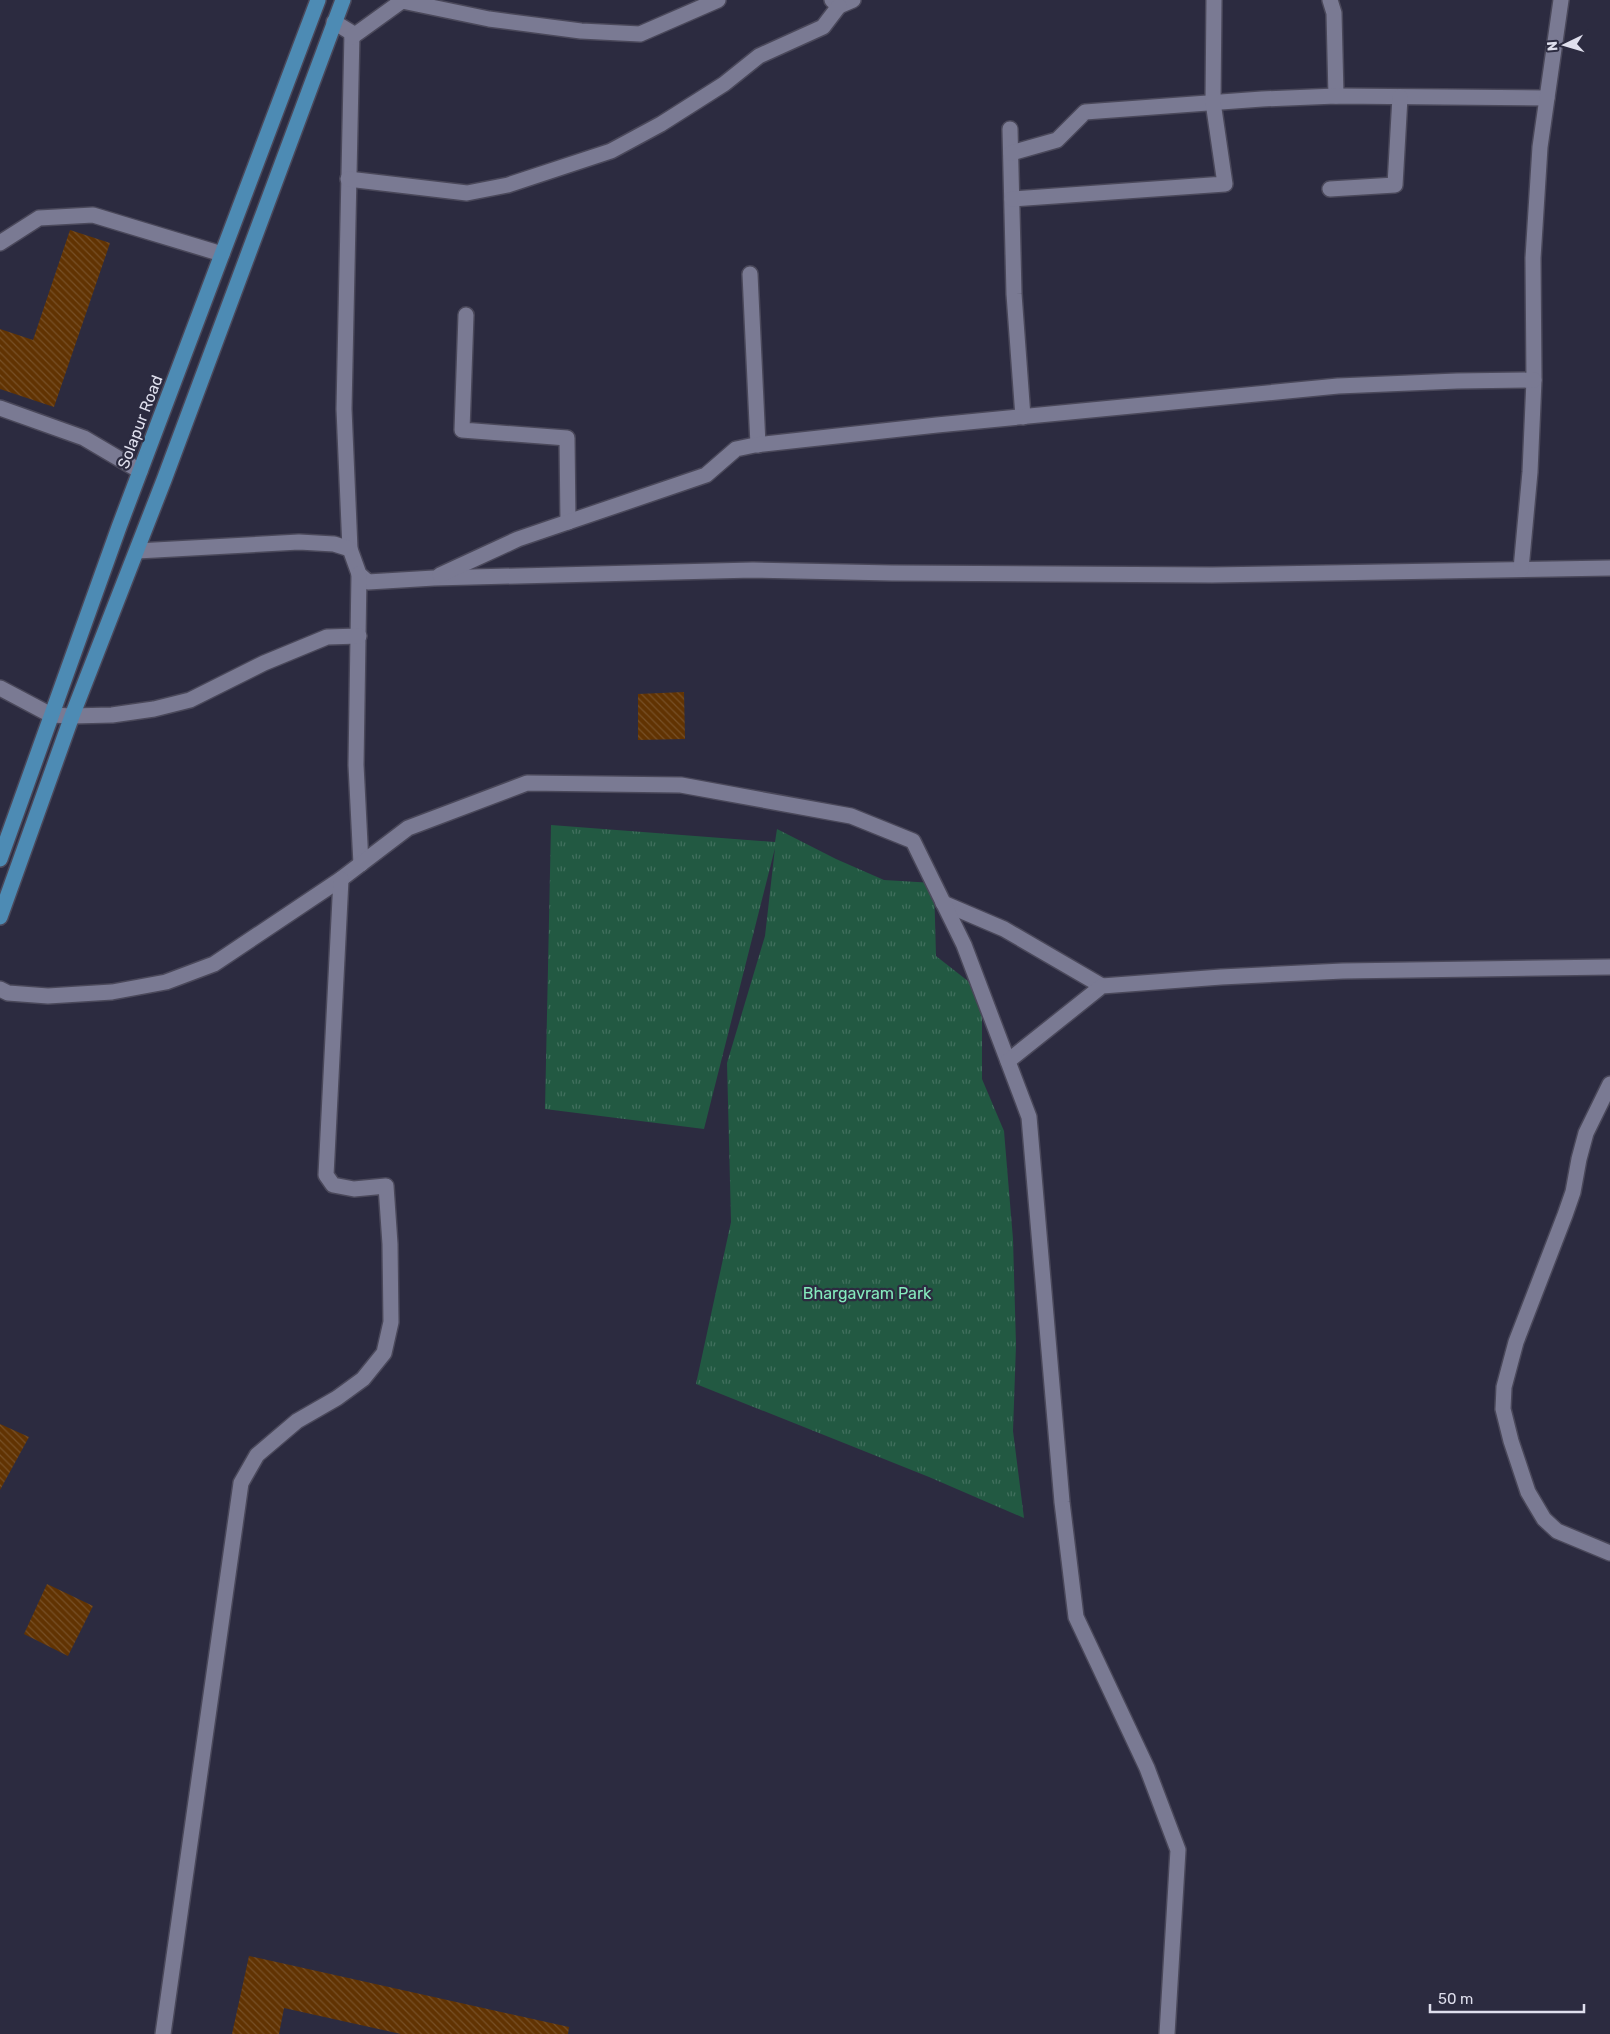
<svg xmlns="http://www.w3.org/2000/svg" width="1610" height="2034" font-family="Rubik,sans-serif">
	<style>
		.park { fill: url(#park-tufts) }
		.building { fill: url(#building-back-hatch) }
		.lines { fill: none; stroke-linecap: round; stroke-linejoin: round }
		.minor-casing { stroke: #4a485a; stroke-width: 18 }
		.major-casing { stroke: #4a485a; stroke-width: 18 }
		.minor { stroke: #7a7a93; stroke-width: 15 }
		.major { stroke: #4d8bb4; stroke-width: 15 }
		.labels { text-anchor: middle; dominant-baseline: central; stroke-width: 4.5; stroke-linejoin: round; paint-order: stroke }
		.street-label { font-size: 16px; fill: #dfdfed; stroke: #2c2b40 }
		.park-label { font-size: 16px; fill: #85ebbe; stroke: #2c2b40 }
	</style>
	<defs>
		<pattern id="park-tufts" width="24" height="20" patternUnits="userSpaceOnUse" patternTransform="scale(1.25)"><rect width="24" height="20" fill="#225942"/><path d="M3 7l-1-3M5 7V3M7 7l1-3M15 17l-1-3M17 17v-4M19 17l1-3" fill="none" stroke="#42705e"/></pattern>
		<pattern id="building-back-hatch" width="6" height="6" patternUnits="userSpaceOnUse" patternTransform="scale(1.25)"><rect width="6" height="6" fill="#613302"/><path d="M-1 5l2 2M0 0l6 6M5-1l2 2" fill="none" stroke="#775027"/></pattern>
	</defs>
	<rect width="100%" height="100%" fill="#2c2b40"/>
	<path class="park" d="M551,825l224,17 2,-13 59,30 48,21 50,3 2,73 46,36v87l22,52 9,108 3,106 -3,86 11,87 -95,-41 -233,-93 35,-162 -4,-159 38,-127 10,-88 -71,281 -159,-20z"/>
	<g class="building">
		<path d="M70,230l40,13 -56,164 -54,-18v-60l33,11z"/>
		<path d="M684,692l1,47 -47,1v-46z"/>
		<path d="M0,1424l29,13 -29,53z"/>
		<path d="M47,1584l46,22 -25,50 -44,-22z"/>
		<path d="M249,1956l320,71 -1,7h-167l-117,-26 -5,26h-47z"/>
	</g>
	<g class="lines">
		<defs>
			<g id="minor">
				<path d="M832,0l7,6 14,-6"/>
				<path d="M1330,0l4,13 2,83"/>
				<path d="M334,22l18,11 -8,376 6,140"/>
				<path d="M352,37l50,-36 87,18 92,12 59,3 78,-34"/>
				<path d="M1010,129l4,165 9,123"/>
				<path d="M1011,153l46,-13 28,-28 177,-13 74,-3 211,2"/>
				<path d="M348,179l119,14 41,-8 103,-34 50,-27 63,-40 35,-28 64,-29 16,-21"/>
				<path d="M1330,189l65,-4 5,-88"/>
				<path d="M1012,199l213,-15 -12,-82 1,-102"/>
				<path d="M0,243l39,-25 54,-3 129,39"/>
				<path d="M750,274l8,171"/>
				<path d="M466,315l-4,115 105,8 1,84"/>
				<path d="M0,408l84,30 56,33"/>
				<path d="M137,551l162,-9 35,2 16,5 9,25 9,8 66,-4 319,-8 139,3 320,2 398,-7"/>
				<path d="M1521,569l9,-97 4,-92 -1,-122 7,-111 21,-147"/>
				<path d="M359,574l-3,191 5,99"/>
				<path d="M440,575l78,-36 188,-64 30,-26 19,-4 182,-20 401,-39 119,-5 77,-1"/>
				<path d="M0,688l51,27 21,1 40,-1 42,-6 36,-9 74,-37 63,-26 32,-1"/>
				<path d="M943,903l61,26 98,57"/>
				<path d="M0,989l8,4 40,3 64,-4 54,-10 48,-18 127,-85 67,-51 119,-45 154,2 170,31 62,25 51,104 65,172 33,385 14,115 71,151 31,82 -11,184"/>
				<path d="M1008,1061l94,-75 119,-9 122,-6 267,-4"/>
				<path d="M1610,1084l-24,49 -7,26 -6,33 -8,23 -49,127 -12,45 -1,22 8,32 17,51 16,27 13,12 53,22"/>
				<path d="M163,2034l78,-551 16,-28 40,-34 40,-23 26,-19 21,-26 7,-31 -1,-78 -4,-58 -32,3 -21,-4 -7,-10 15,-296"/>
			</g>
			<g id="major">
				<path d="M0,859l119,-332 199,-527"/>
				<path d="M0,917l72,-201 92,-236 179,-480"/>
			</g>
		</defs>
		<use href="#minor" class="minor-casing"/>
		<use href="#major" class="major-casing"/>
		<use href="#minor" class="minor"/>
		<use href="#major" class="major"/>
	</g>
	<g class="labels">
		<g class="street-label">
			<text transform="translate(140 422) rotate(-69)">Solapur Road</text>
		</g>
		<g class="park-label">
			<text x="867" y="1293">Bhargavram Park</text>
		</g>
	</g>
	<g transform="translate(1565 45) rotate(265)" stroke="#2c2b40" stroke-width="4" paint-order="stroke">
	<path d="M0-4L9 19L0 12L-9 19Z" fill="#dfdfed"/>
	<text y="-8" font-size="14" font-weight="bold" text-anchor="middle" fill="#dfdfed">N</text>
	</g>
	<path d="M1430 2004v8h154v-8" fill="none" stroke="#dfdfed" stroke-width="2.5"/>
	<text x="1438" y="2004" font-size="15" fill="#dfdfed" stroke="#2c2b40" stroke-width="4" paint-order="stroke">50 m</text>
</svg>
